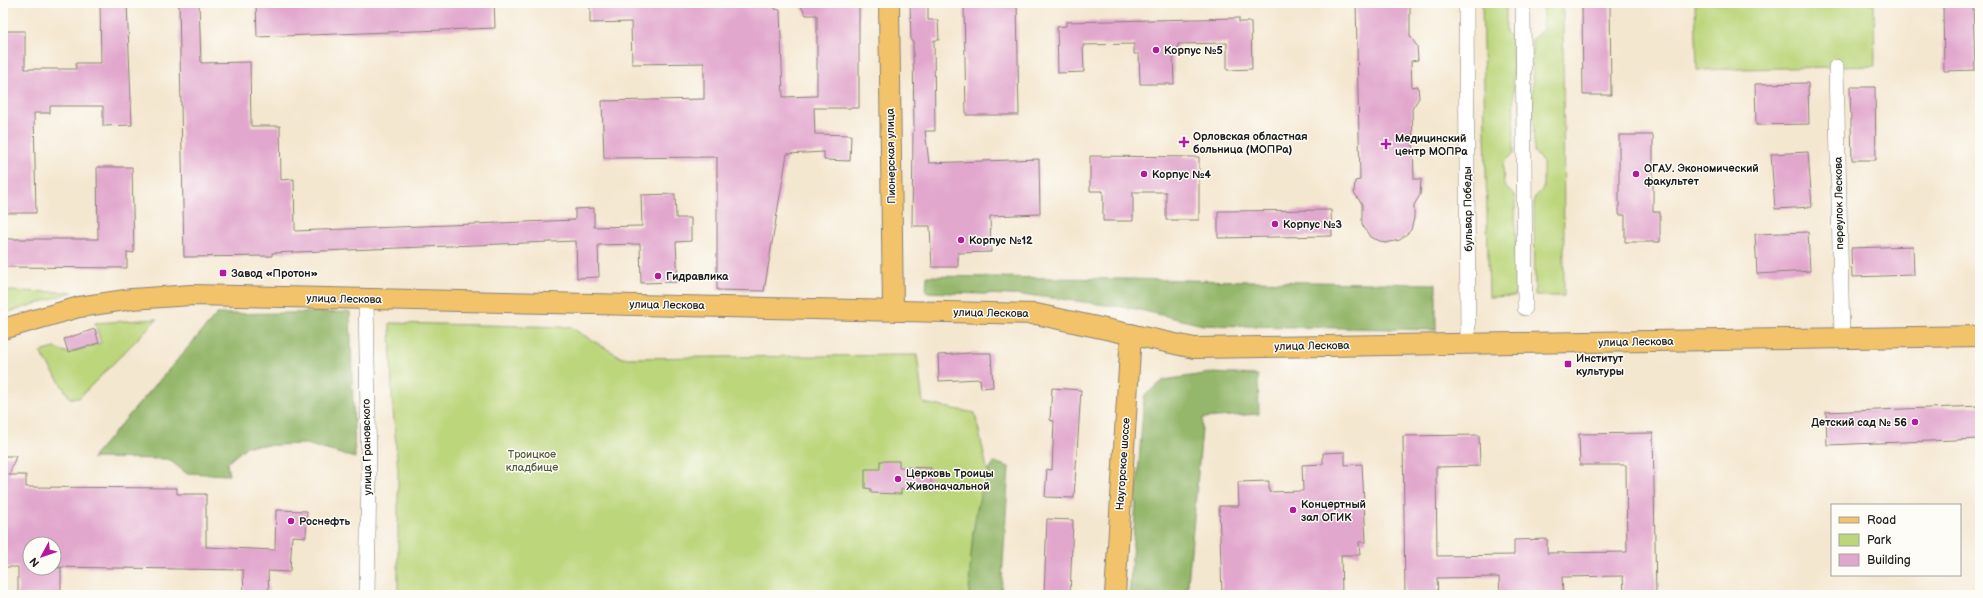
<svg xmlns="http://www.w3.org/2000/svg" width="1983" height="598" font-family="'Balsamiq Sans',sans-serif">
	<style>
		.green { fill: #bcd67c; stroke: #6c794c }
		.forest { fill: #95b76c; stroke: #586a44 }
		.building { fill: #e2a7cd }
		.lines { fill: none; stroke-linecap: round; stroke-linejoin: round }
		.minor-casing { stroke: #888276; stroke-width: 16 }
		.major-casing { stroke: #888276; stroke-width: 22 }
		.minor { stroke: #fff; stroke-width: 15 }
		.major { stroke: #f2c36a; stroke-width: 20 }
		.poi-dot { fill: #b5179e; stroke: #fdfcf7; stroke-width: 1.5 }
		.labels { text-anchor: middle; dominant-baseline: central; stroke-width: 3; stroke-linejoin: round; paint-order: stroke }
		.poi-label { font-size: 11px; font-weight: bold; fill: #1c1c1c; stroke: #fdfcf7; text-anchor: start }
		.street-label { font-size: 11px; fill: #1c1c1c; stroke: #fdfcf7 }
		.park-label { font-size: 11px; fill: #545d3e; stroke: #fdfcf7 }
	</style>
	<rect width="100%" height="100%" fill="#fdfcf7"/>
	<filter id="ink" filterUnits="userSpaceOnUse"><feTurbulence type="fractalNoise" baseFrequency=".025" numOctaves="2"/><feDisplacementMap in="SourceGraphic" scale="8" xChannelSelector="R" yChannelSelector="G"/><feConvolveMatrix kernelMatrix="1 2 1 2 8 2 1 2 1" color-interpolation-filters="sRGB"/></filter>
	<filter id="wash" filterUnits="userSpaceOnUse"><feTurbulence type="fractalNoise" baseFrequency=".012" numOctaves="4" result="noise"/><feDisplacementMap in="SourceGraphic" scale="16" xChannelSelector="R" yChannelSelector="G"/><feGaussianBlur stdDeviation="0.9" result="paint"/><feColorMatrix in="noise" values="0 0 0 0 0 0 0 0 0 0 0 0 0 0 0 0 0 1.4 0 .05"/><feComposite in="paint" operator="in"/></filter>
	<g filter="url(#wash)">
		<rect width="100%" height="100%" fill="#f4e7d0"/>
		<g class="green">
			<path d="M1482,3h24v30l7,5 1,115 -11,11 1,22 11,10 1,100 -27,1z"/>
			<path d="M1543,3h20l1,293h-29l-1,-98 9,-9v-27l-9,-10 -2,-112 11,-11z"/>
			<path d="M1695,3h179l1,63 -178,4z"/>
			<path d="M3,291l70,1 -70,22z"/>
			<path d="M157,319l-78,79h-9l-30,-46 15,-4 13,5 33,-10 -6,-20z"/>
			<path d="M390,323l180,4 52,31 295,-3 6,48 52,10 13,60 -15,60 -4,62h-571v-125l-6,-73z"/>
		</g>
		<g class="forest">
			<path d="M927,276l509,8v46l-233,-5 -67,-16 -98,-13 -112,-4z"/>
			<path d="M350,312l5,146 -49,-14 -59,2 -20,17 2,12 -43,-2 -18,-14 -76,-1 125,-144z"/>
			<path d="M1211,373l47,2 1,39 -56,4 -16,177h-58l15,-199 20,-16z"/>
			<path d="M994,462l15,5 -8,128h-32c2,-45 3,-93 25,-133z"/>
		</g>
		<g id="blocks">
			<g class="building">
				<path d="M100,3h27l5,122 -29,1v-20h-53v7h-16l2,100h-33v-182h22v38h51v-6h25z"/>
				<path d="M179,3h20l2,60 49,-1 1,64h29l1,54 13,-1 1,52 280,-11v-11l19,-1v19l48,-1 -1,-31 34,-1 1,24h15v23l-15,1 2,40 -37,1 -1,-39 -42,1 1,32 -22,1 -1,-37 -304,12v3l-88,1z"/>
				<path d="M256,3h238l1,25 -238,9z"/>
				<path d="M590,3h185v6l5,1 3,87 34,-1v-81h-11l-7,-12h60v105h-45l1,26 36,1 -1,26 -26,-1v-8l-37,2 -23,137 -47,-1v-133l-113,1 -2,-57 102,-2v-36l-72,1 -1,-42 -41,1z"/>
				<path d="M910,3h18v17h10l1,20h-5l1,91h-10l4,32 110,-4 1,55 -50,2 1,36 -33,1v14h-26l-2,-41h-18l1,-95h1l-1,-90h-2z"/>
				<path d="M964,3h53l2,112h-53z"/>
				<path d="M1356,3h54v33l7,10 1,14 -7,1 1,26 6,-1 1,12 -7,11 2,70h7l-1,16 -6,10v13l-3,12 -11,10 -15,3 -15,-6 -8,-13v-20l-8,-11 1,-12 5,-1z"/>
				<path d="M1582,3h28l1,92h-28z"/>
				<path d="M1943,3h30l2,67 -31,1z"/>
				<path d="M1239,18v4h12l1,47 -25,1v-27l-49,1v10h-5l1,30h-34l-1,-30h-5v-10l-51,1 1,27 -26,1 -1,-46 9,-1v-4z"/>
				<path d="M1808,83l1,41 -53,1 -1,-41z"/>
				<path d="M1850,87h25l1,73h-24z"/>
				<path d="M1619,135h34v77h7v30h-35v-27h-6z"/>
				<path d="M1808,152l4,55 -37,2 -4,-55z"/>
				<path d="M1090,156l109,1v63h-33v-28h-33v29h-30v-30h-13z"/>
				<path d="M97,167h35l2,86 -7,-1v16l-124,-1v-28h95z"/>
				<path d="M1331,210l1,26 -114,2v-27z"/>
				<path d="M1808,232l2,39 -53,3 -2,-40z"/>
				<path d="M1913,246l1,29 -62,2 -1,-29z"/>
				<path d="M95,329l4,14 -31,9 -4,-13z"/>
				<path d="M971,353h20l2,34 -12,1 -1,-9 -41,2 -1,-26z"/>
				<path d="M1052,388l29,2 -7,108 -29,-1 2,-28 5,1 2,-49 -4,-1z"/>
				<path d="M1980,406v33l-153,6 -1,-33z"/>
				<path d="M1653,433l3,162h-32l-1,-19 -61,1 1,16h-15v2h-48l-1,-18 -62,1 1,17h-33l-2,-159 76,-1 1,31 -44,1 1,89 77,-1v-15l33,-1v14l80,-1 -1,-87h-46l-1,-31z"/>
				<path d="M1345,452v13l17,-1 4,78h-7l1,13h-19l1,40h-120l-3,-89h20l-1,-24 31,-1v11l34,-1 -1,-26 21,-1v-11z"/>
				<path d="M3,456h13l-7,19h17v12l151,1v6h29v53l69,3 1,-40 31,1 -1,26 -14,-1 -2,36 -22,-1 1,24h-25l-1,-25 -189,-3v-23h-24v24h31v27h-43v-28h-15z"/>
				<path d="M880,461h19v6l32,1v21h-30v5l-30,-1v-4l-6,-1v-19h15z"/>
				<path d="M1047,519l26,1 -3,75h-26z"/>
			</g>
		</g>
	</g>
	<g filter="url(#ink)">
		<use href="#blocks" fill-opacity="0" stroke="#888276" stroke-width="1"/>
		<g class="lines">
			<defs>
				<g id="minor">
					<path d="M1466,3l2,341"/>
					<path d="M1523,3l2,305"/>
					<path d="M1836,67l6,271"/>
					<path d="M366,299l3,175 -2,121"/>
				</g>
				<g id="major">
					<path d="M889,3l4,307"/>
					<path d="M3,329l76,-22 53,-8 59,-4 845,19 158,34 786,-12"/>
					<path d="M1115,595l16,-261"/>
				</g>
			</defs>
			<use href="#minor" class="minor-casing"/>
			<use href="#major" class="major-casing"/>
			<use href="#minor" class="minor"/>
			<use href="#major" class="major"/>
		</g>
	</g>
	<g class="poi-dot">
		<circle cx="1156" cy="50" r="4"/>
		<path d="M1182 136h4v4h4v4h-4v4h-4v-4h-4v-4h4z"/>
		<path d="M1384 138h4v4h4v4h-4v4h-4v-4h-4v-4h4z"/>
		<circle cx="1144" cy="174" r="4"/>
		<circle cx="1636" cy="174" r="4"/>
		<circle cx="1275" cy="224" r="4"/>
		<circle cx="961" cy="240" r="4"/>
		<rect x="219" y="269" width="8" height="8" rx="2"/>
		<circle cx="658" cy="276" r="4"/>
		<rect x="1564" y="360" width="8" height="8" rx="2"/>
		<circle cx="1915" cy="422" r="4"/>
		<circle cx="898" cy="479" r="4"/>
		<circle cx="1293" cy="510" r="4"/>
		<circle cx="291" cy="521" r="4"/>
	</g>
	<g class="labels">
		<g class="poi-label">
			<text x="1164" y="50">Корпус №5</text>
			<text x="1193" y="136">Орловская областная<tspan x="1193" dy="13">больница (МОПРа)</tspan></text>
			<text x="1395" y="138">Медицинский<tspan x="1395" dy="13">центр МОПРа</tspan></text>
			<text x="1644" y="168">ОГАУ. Экономический<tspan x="1644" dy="13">факультет</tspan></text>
			<text x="1152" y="174">Корпус №4</text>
			<text x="1283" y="224">Корпус №3</text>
			<text x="969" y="240">Корпус №12</text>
			<text x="231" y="273">Завод «Протон»</text>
			<text x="666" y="276">Гидравлика</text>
			<text x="1576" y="358">Институт<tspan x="1576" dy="13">культуры</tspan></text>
			<text x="1907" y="422" text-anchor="end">Детский сад № 56</text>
			<text x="906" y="473">Церковь Троицы<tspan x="906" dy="13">Живоначальной</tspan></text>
			<text x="1301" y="504">Концертный<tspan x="1301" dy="13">зал ОГИК</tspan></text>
			<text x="299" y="521">Роснефть</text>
		</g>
		<g class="street-label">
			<text transform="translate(891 156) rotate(-91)">Пионерская улица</text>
			<text transform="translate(1839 203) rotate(-91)">переулок Лескова</text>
			<text transform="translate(1468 209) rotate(-91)">бульвар Победы</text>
			<text transform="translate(344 299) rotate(1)">улица Лескова</text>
			<text transform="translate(667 305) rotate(1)">улица Лескова</text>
			<text transform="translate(991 313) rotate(1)">улица Лескова</text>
			<text transform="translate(1636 342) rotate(-1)">улица Лескова</text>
			<text transform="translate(1312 346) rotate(-1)">улица Лескова</text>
			<text transform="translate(367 447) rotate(-91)">улица Грановского</text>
			<text transform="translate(1123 464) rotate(-86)">Наугорское шоссе</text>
		</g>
		<g class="park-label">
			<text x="532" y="454">Троицкое<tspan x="532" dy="13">кладбище</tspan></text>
		</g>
	</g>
	<rect width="1983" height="598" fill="none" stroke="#fdfcf7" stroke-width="16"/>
	<rect x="1831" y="504" width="130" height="72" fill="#fdfcf7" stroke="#a3a29f"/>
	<rect x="1839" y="517" width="20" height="6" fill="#f2c36a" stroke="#a3a29f"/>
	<text x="1867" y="524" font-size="12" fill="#1c1c1c">Road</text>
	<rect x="1839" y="534" width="20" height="12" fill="#bcd67c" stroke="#a3a29f"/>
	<text x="1867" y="544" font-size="12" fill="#1c1c1c">Park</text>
	<rect x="1839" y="554" width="20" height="12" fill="#e2a7cd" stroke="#a3a29f"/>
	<text x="1867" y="564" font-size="12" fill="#1c1c1c">Building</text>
	<g transform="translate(42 556) rotate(230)"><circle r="19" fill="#fdfcf7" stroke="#a3a29f"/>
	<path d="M0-3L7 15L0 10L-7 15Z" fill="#b5179e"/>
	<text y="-6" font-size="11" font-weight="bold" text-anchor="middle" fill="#1c1c1c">N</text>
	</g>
</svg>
